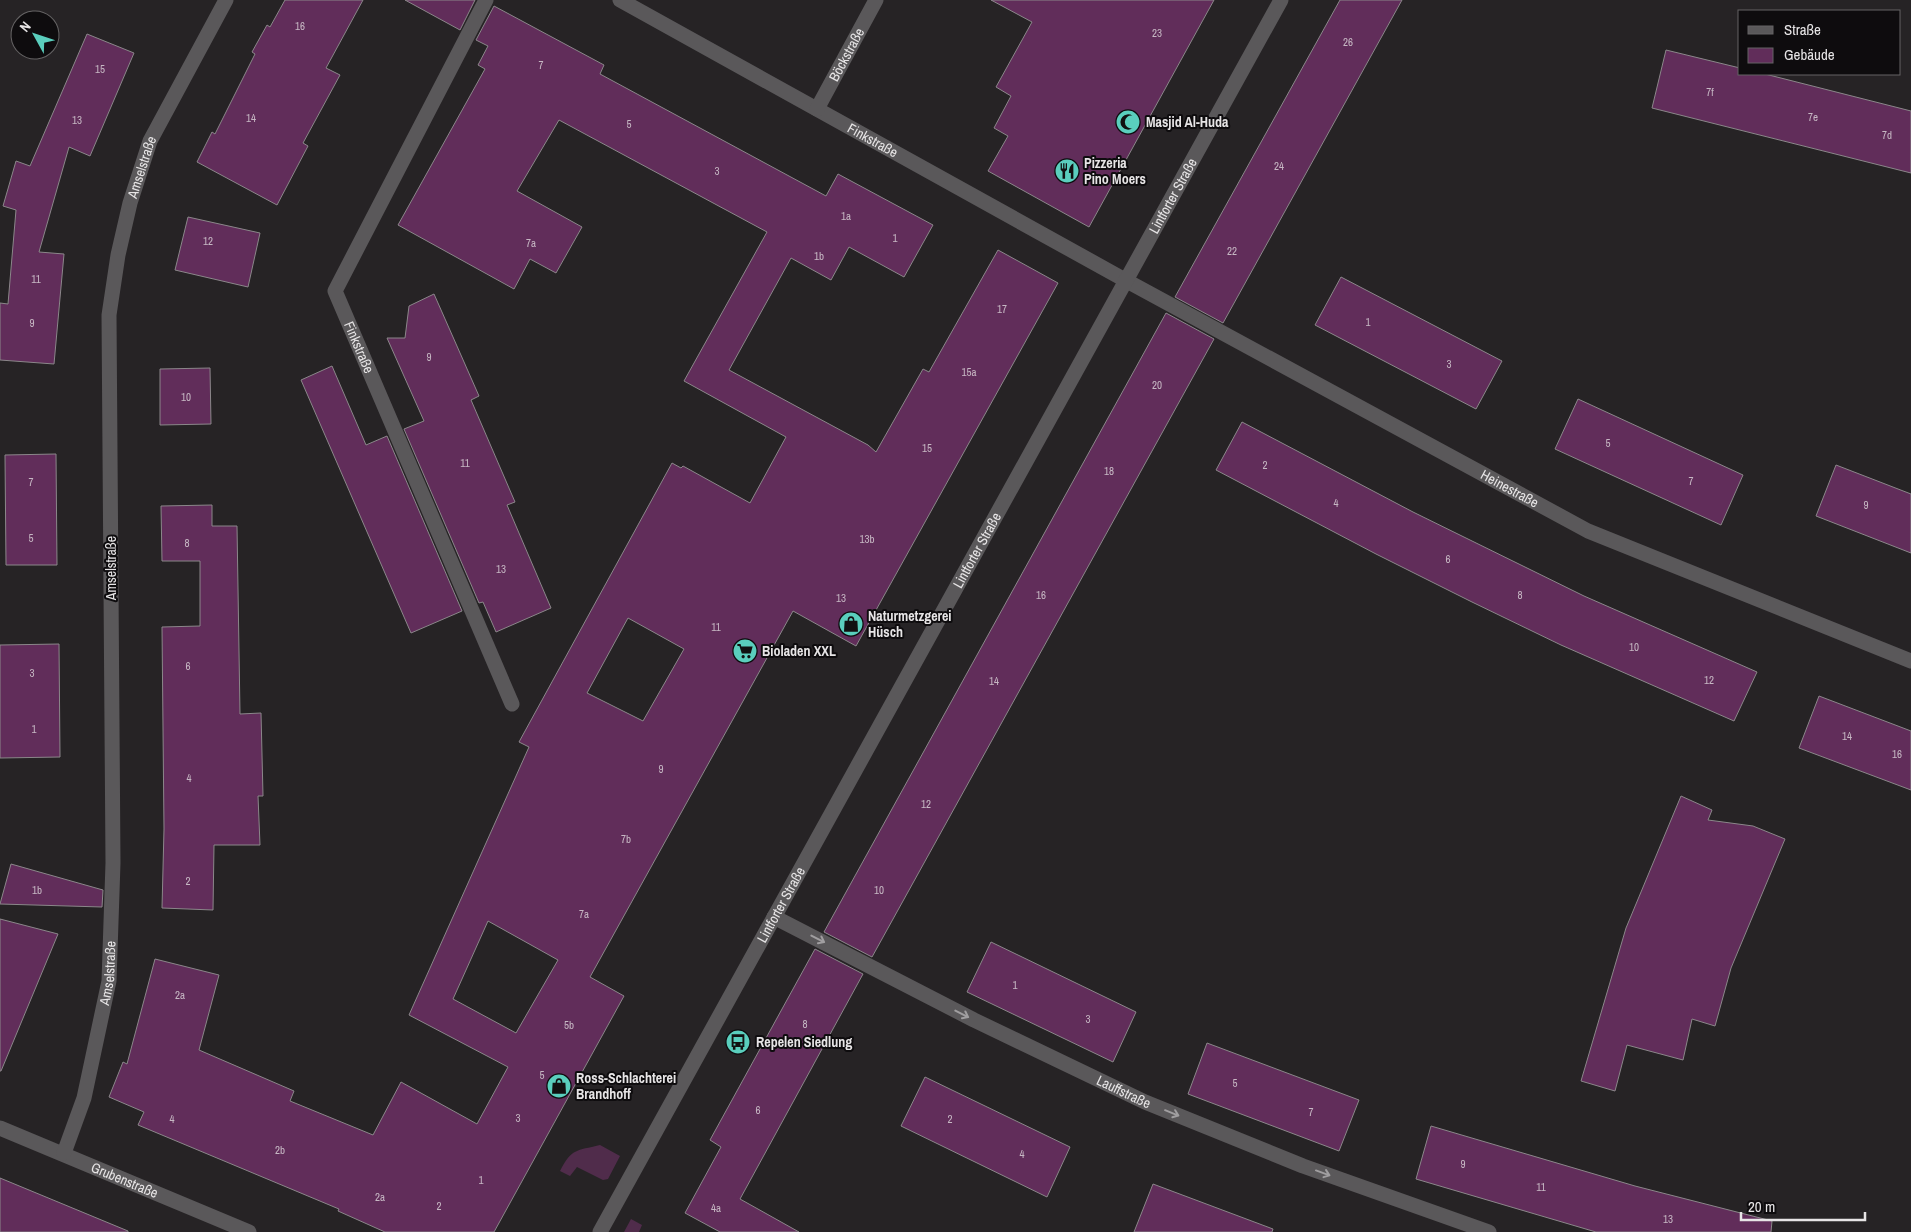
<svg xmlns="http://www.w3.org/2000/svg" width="1911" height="1232" font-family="'Archivo Narrow',sans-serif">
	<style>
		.green { fill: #502c4b }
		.building { fill: #612d5a; stroke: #8b878a; fill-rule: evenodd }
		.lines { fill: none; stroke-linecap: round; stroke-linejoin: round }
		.minor { stroke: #5a585a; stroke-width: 15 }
		.oneway { stroke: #a09ea0 }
		.labels { text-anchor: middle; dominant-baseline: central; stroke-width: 4; stroke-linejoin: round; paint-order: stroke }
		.number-label { font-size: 11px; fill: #c6b7c3 }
		.street-label { font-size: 14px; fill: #e7e5e6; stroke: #0e0c0e }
		.poi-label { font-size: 14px; font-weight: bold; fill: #e7e5e6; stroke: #0e0c0e; text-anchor: start }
	</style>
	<rect width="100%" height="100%" fill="#262325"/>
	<g class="green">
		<path d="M600,1145l20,11 -12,23 -5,1 -26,-13 -7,9 -10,-5c12,-23 16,-20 40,-26z"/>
		<path d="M631,1219l11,6 -3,7h-15z"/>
	</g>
	<g class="building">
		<path d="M285,0h78l-37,68 14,7 -37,68 5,3 -31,59 -80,-43 15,-30 3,2 40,-80 -3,-2 15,-27 3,2z"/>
		<path d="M405,0h70l-15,30z"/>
		<path d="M991,0h223l-125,227 -101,-56 20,-35 -14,-8 17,-32 -15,-9 36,-65z"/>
		<path d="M1340,0h62l-179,323 -48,-26z"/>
		<path d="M494,6l110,59 -4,9 226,122 12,-22 95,51 -29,52 -55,-30 -18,33 -40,-22 -62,112 139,75 8,7 47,-83 6,3 69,-122 60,33 -202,363 -63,-35 -203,366 34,19 -130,236h-109l-47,-21 1,-2 -201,-84 6,-13 -35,-15 14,-35 4,2 28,-105 64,16 -20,75 95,41 -4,10 83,34 28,-53 76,42 31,-57 -99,-52 120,-268 -10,-5 153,-279 9,5 2,-2 67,37 36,-66 -102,-56 83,-149 -208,-112 -42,71 65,36 -26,46 -26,-14 -16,30 -116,-64 87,-156 -7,-4 10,-19 -12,-6zM628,618l56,31 -41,72 -56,-28zM488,921l70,39 -42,73 -63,-34z"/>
		<path d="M87,34l47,19 -44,103 -21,-9 -30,105 25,2 -10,110 -54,-4v-57l8,1 8,-94 -13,-4 13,-45 14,5z"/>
		<path d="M1666,50l74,18v6h25l146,37v62l-259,-65z"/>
		<path d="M188,217l72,16 -12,54 -73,-17z"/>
		<path d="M1341,277l161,84 -26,48 -161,-84z"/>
		<path d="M434,294l45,102 -8,4 44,102 -8,3 44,103 -55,24 -13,-30 -4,1 -75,-174 20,-8 -37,-83h18l4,-32z"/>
		<path d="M1166,313l48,26 -342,618 -48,-25z"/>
		<path d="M332,366l34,79 21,-9 75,175 -51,22 -110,-253z"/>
		<path d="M210,368l1,56 -51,1v-56z"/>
		<path d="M1578,399l165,76 -22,50 -166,-76z"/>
		<path d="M1242,422l171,90 171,84 173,76 -23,49 -173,-76 -89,-43 -96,-48 -160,-84z"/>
		<path d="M56,454l1,111h-51l-1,-110z"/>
		<path d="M1836,465l75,29v59l-95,-37z"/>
		<path d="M212,505v21h25l3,188 21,-1 2,83h-5l2,49h-46l-1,65 -51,-2 2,-79 -2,-202 38,-1v-65h-38l-1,-55z"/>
		<path d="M59,644l1,113 -60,1v-113z"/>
		<path d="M1819,696l92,35v59l-112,-42z"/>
		<path d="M1681,796l31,14 -4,10 45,6 32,13 -54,129 -16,58 -23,-7 -9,41 -56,-15 -12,46 -34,-10 45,-153z"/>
		<path d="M11,864l92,26 -1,17 -102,-3z"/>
		<path d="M0,919l58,15 -57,137h-1z"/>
		<path d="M991,942l145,70 -23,50 -146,-70z"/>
		<path d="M815,949l48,25 -123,225 59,33h-79l-35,-19 36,-66 -11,-7z"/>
		<path d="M1207,1043l152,57 -20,51 -151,-57z"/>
		<path d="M925,1077l145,70 -23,50 -146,-71z"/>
		<path d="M1431,1126l204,60 137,35 -1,11h-175l-180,-53z"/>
		<path d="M0,1178l128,53v1h-128z"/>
		<path d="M1153,1184l120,45 -1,3h-138z"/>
	</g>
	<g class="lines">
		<g class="minor">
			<path id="s1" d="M486,0l-151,291 177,413"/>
			<path id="s2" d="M620,0l505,280 463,251 323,130"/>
			<path id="s3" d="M817,109l59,-109"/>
			<path id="s4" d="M774,917l200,103 171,82 158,64 186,66"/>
			<path id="s5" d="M0,1128l249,104"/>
			<path id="s6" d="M64,1153l20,-55 25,-117 4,-118 -4,-548 9,-60 12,-52 20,-62 76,-141"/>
			<path id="s7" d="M600,1232l681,-1232"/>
		</g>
	</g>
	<defs><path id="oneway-shaft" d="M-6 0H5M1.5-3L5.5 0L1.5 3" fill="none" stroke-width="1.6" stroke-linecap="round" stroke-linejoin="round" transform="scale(1.25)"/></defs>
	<g class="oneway">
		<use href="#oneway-shaft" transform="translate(818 939) rotate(27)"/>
		<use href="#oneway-shaft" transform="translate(962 1014) rotate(27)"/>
		<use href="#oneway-shaft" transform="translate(1172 1113) rotate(22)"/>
		<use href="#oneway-shaft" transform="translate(1323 1173) rotate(20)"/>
	</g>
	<defs>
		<symbol id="mosque-disc" viewBox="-11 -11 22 22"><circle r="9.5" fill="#5acebd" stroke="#0e0c0e"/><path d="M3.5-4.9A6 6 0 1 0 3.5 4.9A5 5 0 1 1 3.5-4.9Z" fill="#111"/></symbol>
		<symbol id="restaurant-disc" viewBox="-11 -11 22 22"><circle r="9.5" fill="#5acebd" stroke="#0e0c0e"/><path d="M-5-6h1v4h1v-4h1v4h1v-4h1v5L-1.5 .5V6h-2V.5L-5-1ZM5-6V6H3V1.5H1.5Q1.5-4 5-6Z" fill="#111"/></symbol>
		<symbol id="shop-disc" viewBox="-11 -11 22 22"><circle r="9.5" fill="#5acebd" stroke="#0e0c0e"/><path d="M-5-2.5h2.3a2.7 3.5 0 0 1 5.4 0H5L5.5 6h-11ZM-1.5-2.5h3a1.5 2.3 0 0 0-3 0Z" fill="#111"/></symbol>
		<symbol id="supermarket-disc" viewBox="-11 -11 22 22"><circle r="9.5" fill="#5acebd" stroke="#0e0c0e"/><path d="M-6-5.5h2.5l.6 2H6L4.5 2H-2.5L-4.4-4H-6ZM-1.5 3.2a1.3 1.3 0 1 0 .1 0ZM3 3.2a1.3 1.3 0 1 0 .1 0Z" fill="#111"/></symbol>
		<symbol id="bus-disc" viewBox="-11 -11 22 22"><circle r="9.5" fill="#5acebd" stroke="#0e0c0e"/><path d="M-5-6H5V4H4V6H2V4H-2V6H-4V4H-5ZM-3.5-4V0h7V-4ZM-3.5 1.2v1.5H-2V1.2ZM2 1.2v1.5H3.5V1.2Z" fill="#111"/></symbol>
	</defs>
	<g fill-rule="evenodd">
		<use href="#mosque-disc" x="1114" y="108" width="28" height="28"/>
		<use href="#restaurant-disc" x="1053" y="157" width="28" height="28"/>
		<use href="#shop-disc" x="837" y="610" width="28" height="28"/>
		<use href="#supermarket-disc" x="731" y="637" width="28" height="28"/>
		<use href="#bus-disc" x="724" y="1028" width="28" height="28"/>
		<use href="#shop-disc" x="545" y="1072" width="28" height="28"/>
	</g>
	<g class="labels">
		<g class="number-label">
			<text x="300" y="26">16</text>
			<text x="1157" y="33">23</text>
			<text x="1348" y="42">26</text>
			<text x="541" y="65">7</text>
			<text x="100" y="69">15</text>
			<text x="1710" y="92">7f</text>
			<text x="1813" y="117">7e</text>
			<text x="251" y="118">14</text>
			<text x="77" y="120">13</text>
			<text x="629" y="124">5</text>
			<text x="1887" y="135">7d</text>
			<text x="1279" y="166">24</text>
			<text x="717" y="171">3</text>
			<text x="846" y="216">1a</text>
			<text x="895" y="238">1</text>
			<text x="208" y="241">12</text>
			<text x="531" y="243">7a</text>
			<text x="1232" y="251">22</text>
			<text x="819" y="256">1b</text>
			<text x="36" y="279">11</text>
			<text x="1002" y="309">17</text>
			<text x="1368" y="322">1</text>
			<text x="32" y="323">9</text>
			<text x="429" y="357">9</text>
			<text x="1449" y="364">3</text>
			<text x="969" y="372">15a</text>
			<text x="1157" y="385">20</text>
			<text x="186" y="397">10</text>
			<text x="1608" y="443">5</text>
			<text x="927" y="448">15</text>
			<text x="465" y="463">11</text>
			<text x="1265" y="465">2</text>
			<text x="1109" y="471">18</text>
			<text x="1691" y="481">7</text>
			<text x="31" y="482">7</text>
			<text x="1336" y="503">4</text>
			<text x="1866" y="505">9</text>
			<text x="31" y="538">5</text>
			<text x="867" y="539">13b</text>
			<text x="187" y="543">8</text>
			<text x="1448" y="559">6</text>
			<text x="501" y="569">13</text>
			<text x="1041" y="595">16</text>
			<text x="1520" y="595">8</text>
			<text x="841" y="598">13</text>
			<text x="716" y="627">11</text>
			<text x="1634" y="647">10</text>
			<text x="188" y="666">6</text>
			<text x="32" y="673">3</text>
			<text x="1709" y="680">12</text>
			<text x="994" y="681">14</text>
			<text x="34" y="729">1</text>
			<text x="1847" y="736">14</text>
			<text x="1897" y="754">16</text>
			<text x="661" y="769">9</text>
			<text x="189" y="778">4</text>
			<text x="926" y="804">12</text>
			<text x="626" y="839">7b</text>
			<text x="188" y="881">2</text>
			<text x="37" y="890">1b</text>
			<text x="879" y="890">10</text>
			<text x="584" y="914">7a</text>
			<text x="1015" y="985">1</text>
			<text x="180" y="995">2a</text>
			<text x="1088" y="1019">3</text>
			<text x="805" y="1024">8</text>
			<text x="569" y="1025">5b</text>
			<text x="542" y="1075">5</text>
			<text x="1235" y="1083">5</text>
			<text x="758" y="1110">6</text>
			<text x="1311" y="1112">7</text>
			<text x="518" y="1118">3</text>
			<text x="172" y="1119">4</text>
			<text x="950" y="1119">2</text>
			<text x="280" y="1150">2b</text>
			<text x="1022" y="1154">4</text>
			<text x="1463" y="1164">9</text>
			<text x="481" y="1180">1</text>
			<text x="1541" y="1187">11</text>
			<text x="380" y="1197">2a</text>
			<text x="439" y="1206">2</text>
			<text x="716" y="1208">4a</text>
			<text x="1668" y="1219">13</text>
		</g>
		<g class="street-label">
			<text stroke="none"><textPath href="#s3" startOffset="62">Böckstraße</textPath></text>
			<text stroke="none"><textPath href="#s2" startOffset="289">Finkstraße</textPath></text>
			<text stroke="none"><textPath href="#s6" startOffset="996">Amselstraße</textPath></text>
			<text stroke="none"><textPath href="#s7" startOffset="1184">Lintforter Straße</textPath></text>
			<text stroke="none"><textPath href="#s1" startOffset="389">Finkstraße</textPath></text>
			<text stroke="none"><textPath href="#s2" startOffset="1015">Heinestraße</textPath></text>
			<text stroke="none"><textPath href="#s7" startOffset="779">Lintforter Straße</textPath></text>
			<text transform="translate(111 568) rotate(-90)">Amselstraße</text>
			<text stroke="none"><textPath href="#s7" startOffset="374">Lintforter Straße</textPath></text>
			<text stroke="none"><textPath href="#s6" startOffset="186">Amselstraße</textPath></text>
			<text stroke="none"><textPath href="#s4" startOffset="391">Lauffstraße</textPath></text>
			<text stroke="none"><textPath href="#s5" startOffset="135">Grubenstraße</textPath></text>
		</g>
		<g class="poi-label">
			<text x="1146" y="122">Masjid Al-Huda</text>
			<text x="1084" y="163">Pizzeria<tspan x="1084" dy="16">Pino Moers</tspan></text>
			<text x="868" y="616">Naturmetzgerei<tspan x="868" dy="16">Hüsch</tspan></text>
			<text x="762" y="651">Bioladen XXL</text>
			<text x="756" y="1042">Repelen Siedlung</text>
			<text x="576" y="1078">Ross-Schlachterei<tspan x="576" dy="16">Brandhoff</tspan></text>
		</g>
	</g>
	<rect x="1738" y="10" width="162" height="65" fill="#0e0c0e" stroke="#656364"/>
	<rect x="1748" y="26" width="25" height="8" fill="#5a585a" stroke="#656364"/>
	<text x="1784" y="35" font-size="15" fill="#e7e5e6">Straße</text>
	<rect x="1748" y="48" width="25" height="15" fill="#612d5a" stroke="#656364"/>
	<text x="1784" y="60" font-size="15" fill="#e7e5e6">Gebäude</text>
	<g transform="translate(35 35) rotate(310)"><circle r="24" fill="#0e0c0e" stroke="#656364"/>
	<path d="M0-4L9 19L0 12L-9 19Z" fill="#5acebd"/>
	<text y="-8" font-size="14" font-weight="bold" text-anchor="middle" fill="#e7e5e6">N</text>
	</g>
	<path d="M1741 1212v8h124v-8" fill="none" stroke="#e7e5e6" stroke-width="2.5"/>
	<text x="1748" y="1212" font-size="15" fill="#e7e5e6" stroke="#0e0c0e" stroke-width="4" paint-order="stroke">20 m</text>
</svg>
